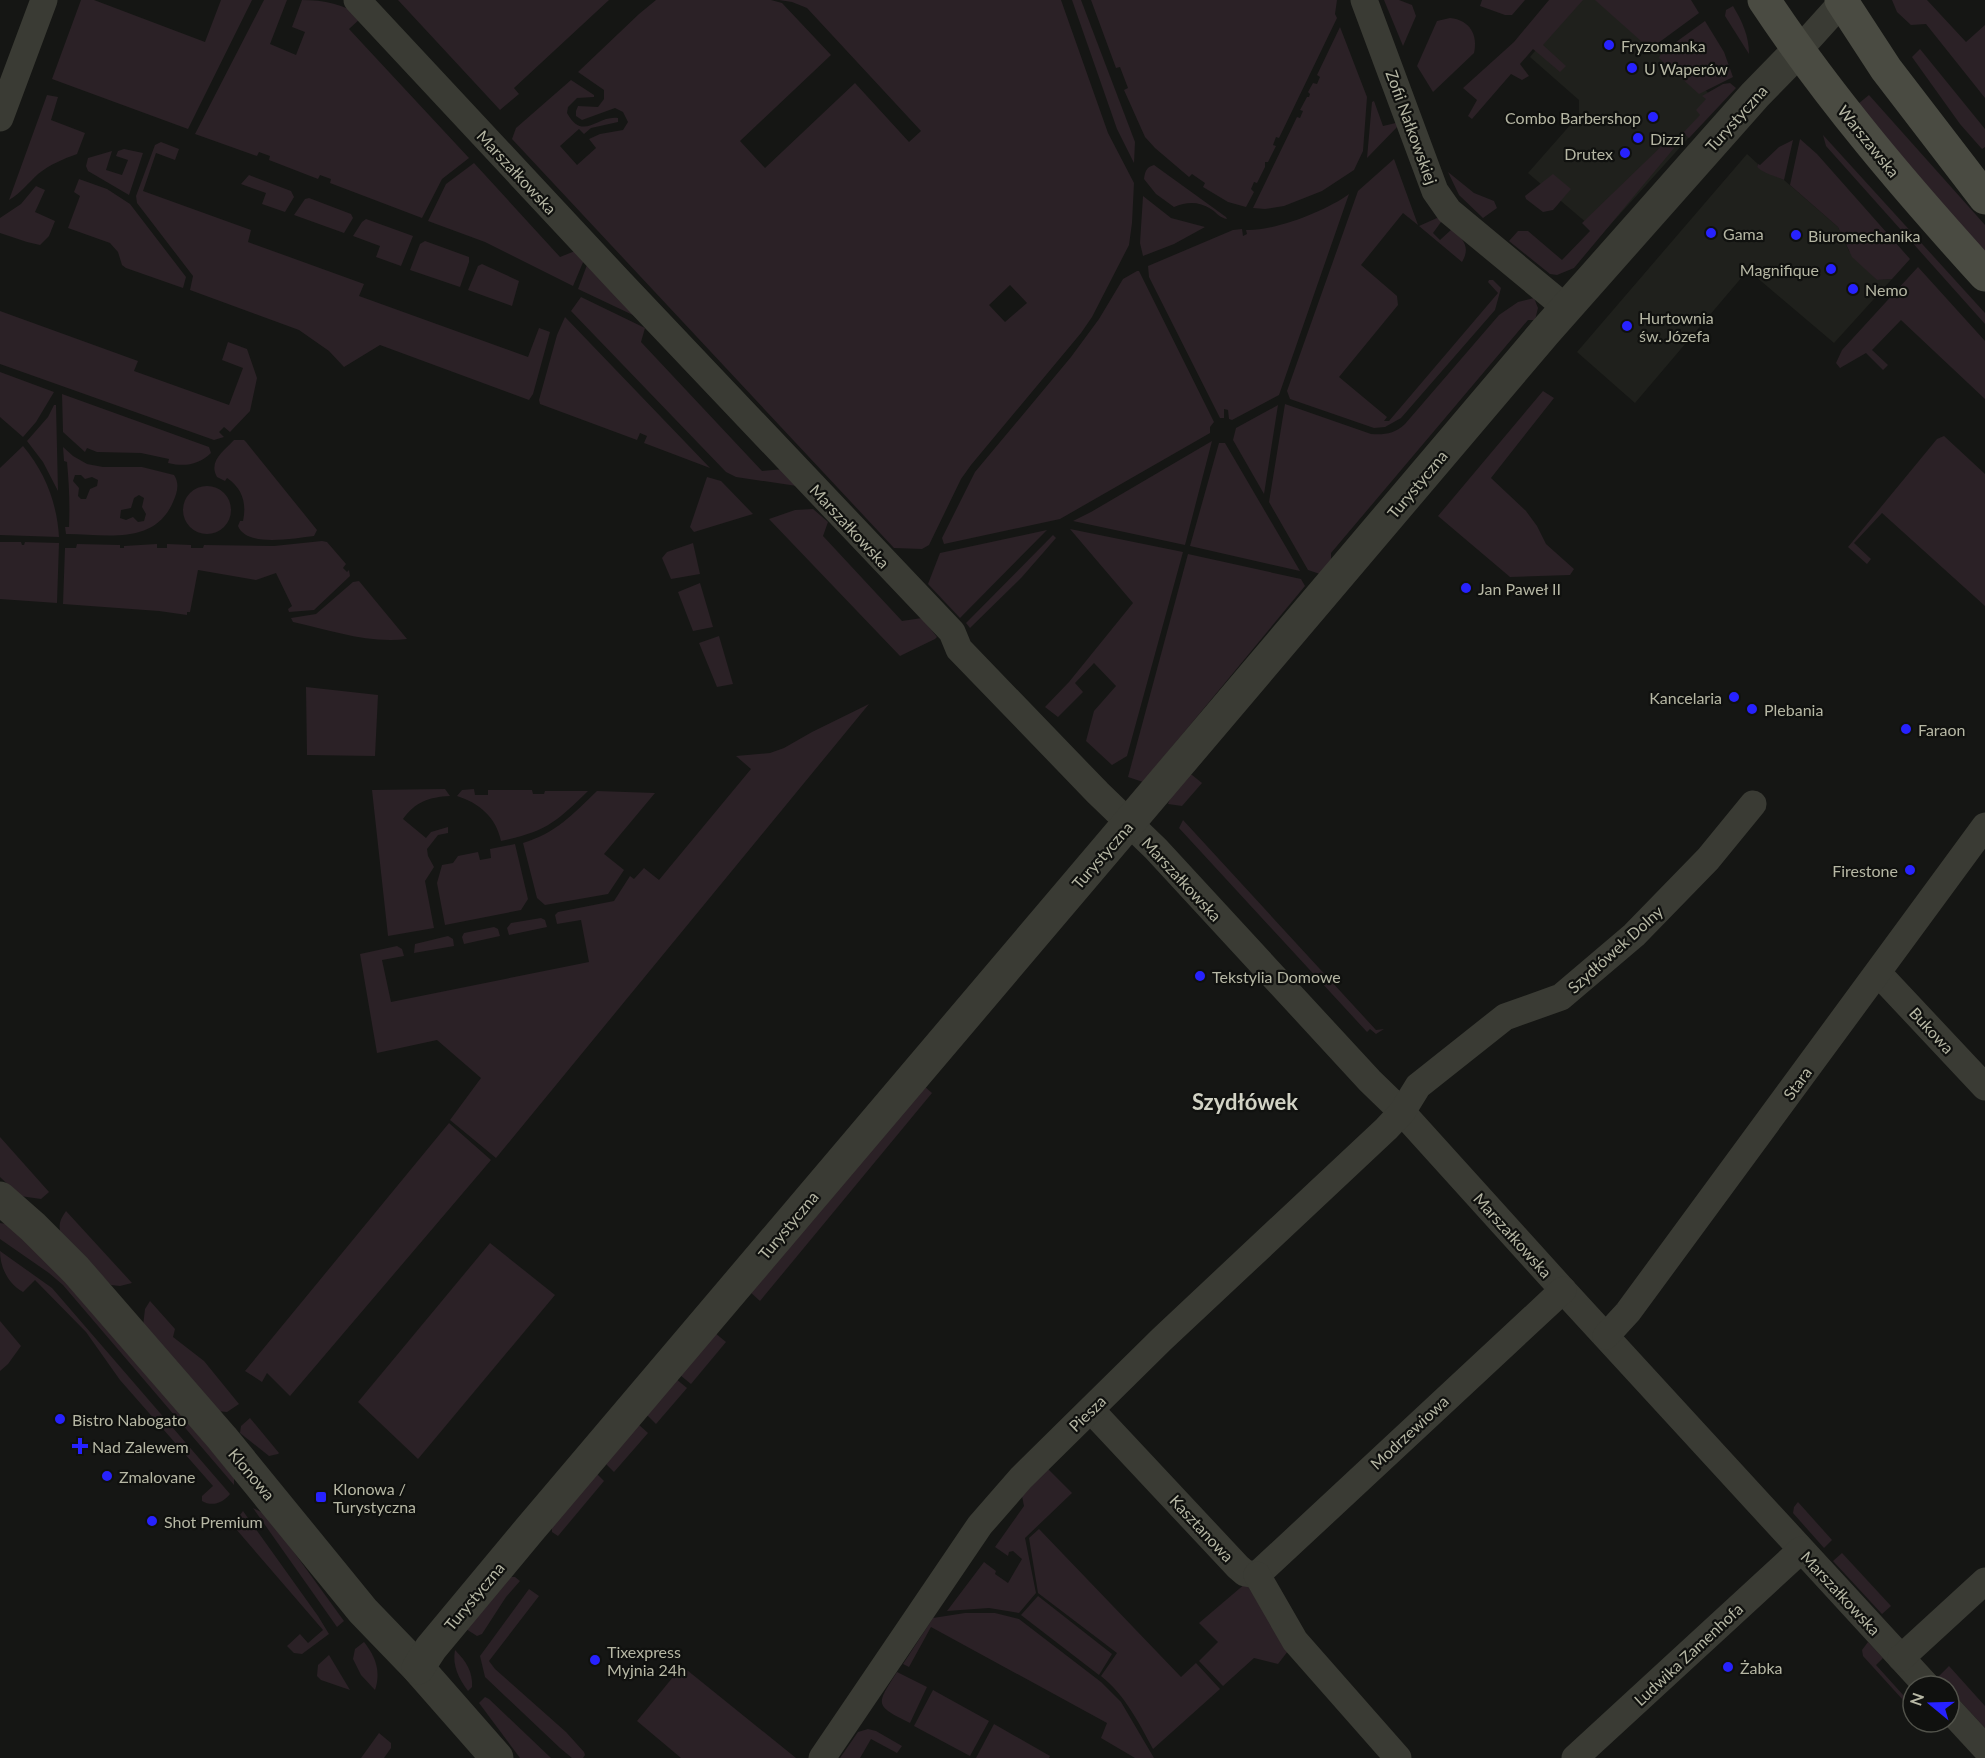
<svg xmlns="http://www.w3.org/2000/svg" width="1985" height="1758" font-family="Lato,sans-serif">
	<style>
		.built { fill: #1f201c }
		.green { fill: #2b2126; fill-rule: evenodd }
		.lines { fill: none; stroke-linecap: round; stroke-linejoin: round }
		.minor { stroke: #3a3b34; stroke-width: 27 }
		.tertiary { stroke: #3a3b34; stroke-width: 33 }
		.secondary { stroke: #4a4b42; stroke-width: 33 }
		.poi-dot { fill: #2722ff; stroke: #10110f; stroke-width: 2 }
		.labels { text-anchor: middle; dominant-baseline: central; stroke-width: 4.5; stroke-linejoin: round; paint-order: stroke }
		.poi-label { font-size: 16px; fill: #b6b7a4; stroke: #10110f; text-anchor: start }
		.street-label { font-size: 16px; fill: #b6b7a4; stroke: #10110f }
		.district-label { font-size: 22px; font-weight: bold; fill: #d2d3c5; stroke: #10110f }
	</style>
	<rect width="100%" height="100%" fill="#151614"/>
	<g class="built">
		<path d="M1578,0h24l118,103 -119,132 -73,-62 51,-58v-15l-49,-43z"/>
		<path d="M1747,154l11,10 -1,3 27,13 54,47 11,24 28,29 15,-1 -58,64 -86,-73 -113,133 -58,-51z"/>
	</g>
	<g class="green">
		<path d="M81,0h13l111,42 16,-42h31l-64,129 -136,-50z"/>
		<path d="M264,0h23l-17,44 26,11 9,-23 -13,-5 10,-27c22,0 42,4 60,17l-13,12 120,129 -27,21 -20,39 -92,-35 1,-4 -11,-4 -2,4 -49,-19 1,-4 -11,-4 -2,4 -62,-22z"/>
		<path d="M398,0h211l-95,88 5,6 -19,16z"/>
		<path d="M656,0h115l11,3 49,52 -91,86 25,27 90,-85 54,59 12,-11 -114,-123 -15,-6 -13,-2h282l47,133 26,50 -2,40 -3,22 -37,72 -11,16 -110,132 -10,14 -32,66 -7,4 -28,-1 -382,-409 4,-11 55,-48 23,15v2l-17,1 -9,9 -1,6c16,29 30,2 51,5v4l-27,6 -7,6 -5,-5 -19,17 17,19 19,-17 -7,-9 11,-5 23,-4 5,-8 -5,-10 -8,-4 -33,12 -6,-4v-5l2,-5 20,1 6,-8v-9l-26,-18 61,-58zM1010,285l17,18 -22,19 -16,-17z"/>
		<path d="M1072,0h9l54,142 -1,21 -17,-34z"/>
		<path d="M1091,0h246l-2,14 2,4 -58,120 -3,-1 -3,8 3,1 -8,16h-3v5l-8,16 -3,-1 -3,7 3,3 -8,15 -18,-5 -25,-15 2,-4 -13,-9 -3,3 -34,-29 -10,-11 -21,-47 4,-2 -8,-21 -4,1z"/>
		<path d="M1384,0h15l13,5 4,11 -13,30z"/>
		<path d="M1482,0h43l-13,15h-7l-25,-9z"/>
		<path d="M1549,0h34l-40,45 23,21 -6,6 -27,-23 -13,15 9,12 -7,4 -11,-6 -39,45 -4,-3 9,-16 -14,-12 51,-46z"/>
		<path d="M1595,0h96l8,13 -49,36z"/>
		<path d="M1892,0h35l39,42 19,-17v73l-59,-74 -15,1 -14,-13z"/>
		<path d="M1733,6c9,15 16,30 16,48l-24,-38 1,-6z"/>
		<path d="M1450,18c20,2 28,17 24,35l-41,39 -16,-26 20,-45z"/>
		<path d="M1705,21l19,31 9,25 -34,17 -40,-36 2,-5z"/>
		<path d="M1340,27l27,70 -4,54 -9,19 -32,21 -38,15 -19,3 -12,-1 44,-91 3,1 3,-7 -3,-1 7,-13h2l1,-3 -2,-2 5,-9 4,1 3,-7 -3,-2z"/>
		<path d="M1920,49l65,80v18l-3,2 -22,-25 -48,-67z"/>
		<path d="M1730,83l6,5 -47,50 -6,-5 17,-18 -4,-5 10,-11 -4,-3 21,-12z"/>
		<path d="M47,95l11,2 -7,23 34,13 -8,21c-14,5 -26,10 -39,20 -10,9 -17,19 -29,26z"/>
		<path d="M1869,95l116,130v35l-127,-156z"/>
		<path d="M1374,101l9,25 17,-4v2l-33,34 5,-56z"/>
		<path d="M1674,134l6,7 -106,127 -17,7 -7,-1 -41,-33 9,-10h10l34,29 28,-29 -8,-8z"/>
		<path d="M1823,135l162,178v11l-159,-178z"/>
		<path d="M1800,139l17,15 93,105 -18,20 -15,1 -25,-23 -14,-30 -48,-42z"/>
		<path d="M1793,140l-9,40c-8,-4 -20,-6 -27,-13l1,-3 2,1 19,-18z"/>
		<path d="M161,142l18,7 -4,11 -19,-7 -13,38 108,39 -3,12 116,42 -5,12 169,61 11,-29 11,4 -17,62 -4,6 -149,-55 -36,22 -15,-16 -30,-21 -109,-40 3,-14 -56,-73 -1,-7 19,-51z"/>
		<path d="M124,149l19,4 -14,42 -41,-24 -2,-5 2,-8 24,-7 -6,19 16,5 6,-15 -12,-4 2,-5z"/>
		<path d="M1394,159l24,66 -15,-12 -42,52 36,31 1,9 -59,72 48,40 -3,4h5l109,-128 -10,-11 1,-2h4l8,8 -6,22 -94,108 -16,9 -11,1 -84,-29 -3,-8 71,-200z"/>
		<path d="M474,163l86,94 15,-6 9,9 -11,26 -88,-44 -57,-21 18,-37z"/>
		<path d="M1154,165l72,52 1,2c-7,-1 -10,-6 -16,-10 -13,-8 -24,-7 -37,-2l-18,-13 -12,-15c1,-7 2,-12 10,-14z"/>
		<path d="M1448,172l26,21 20,8 3,7 -14,10 -24,-23z"/>
		<path d="M1553,174l18,15 -18,21 -10,2 -17,-13 -1,-3z"/>
		<path d="M249,175l42,16 3,6 -9,15 -23,-8 4,-11 -25,-9z"/>
		<path d="M79,179l28,10 23,15 56,73 -3,11 -57,-20 -4,-3 -4,-13 -8,-9 -42,-15 12,-32 -6,-4z"/>
		<path d="M36,186l9,4 -10,22 20,9 -6,15 -9,9 -13,-3 -27,-9v-15l21,-14z"/>
		<path d="M1349,194l-70,201 -47,25 -3,-1 -1,-9 -4,-1v9h-4l-71,-141 -1,-11 85,-36 9,-1 1,7 4,-2 -1,-4c29,1 80,-19 103,-36z"/>
		<path d="M1143,196l28,22 34,9 -31,17 -31,12 -3,-13z"/>
		<path d="M309,198l42,16 2,4 -9,15 -50,-18 11,-16z"/>
		<path d="M1437,218l4,1v3l-8,11 7,7 12,-11c11,10 19,18 10,33l-43,-36z"/>
		<path d="M366,219l47,17 -12,30 -25,-9 4,-11 -27,-10 9,-14z"/>
		<path d="M425,241l44,16v5l-9,25 -50,-17 10,-26z"/>
		<path d="M482,264l37,17 -7,25 -44,-16 10,-24z"/>
		<path d="M587,265l48,51 -57,-27z"/>
		<path d="M1918,267l67,74v58l-84,-79 -29,30 16,15 -5,5 -17,-17 -26,15 -4,-5 6,-13z"/>
		<path d="M1137,271h2l75,151 -4,5v6l-150,86 -116,25 -2,-6 33,-66 96,-115 28,-38 24,-40z"/>
		<path d="M581,297l64,31 -4,14 121,129 22,-2 13,17 -61,-9 -10,-5 -155,-161z"/>
		<path d="M1534,298l4,10 -3,12h-7l-197,233v8l-11,13 -12,-4 -39,-68 16,-98 86,30c12,1 24,0 34,-10l94,-109 19,-13z"/>
		<path d="M0,311l138,50 -4,10 95,34 14,-37 -21,-8 6,-18 19,7 10,29 -7,33 -20,21 -6,-5 -5,5 5,5 -10,3 -214,-76z"/>
		<path d="M565,317l145,151 -66,-25 3,-7 -7,-3 -3,7 -97,-36 -1,-4 18,-65z"/>
		<path d="M0,372l54,20 -18,30 -13,15 -23,-20z"/>
		<path d="M1543,391l11,7 -63,80 35,33 11,15 9,18 28,25 -4,6 -60,2 -72,-61z"/>
		<path d="M62,394l147,53 2,6c-13,12 -26,14 -43,10l1,-4 -28,-6 -44,-1 -10,-4 -2,4 -22,-20z"/>
		<path d="M54,405h2l2,86 -15,-29 -16,-21 21,-24z"/>
		<path d="M1278,405l-14,89 -31,-54 3,-12z"/>
		<path d="M1944,436l41,38v132l-103,-93 -28,30 17,16 -4,5 -19,-17 89,-108z"/>
		<path d="M234,440h10l2,2 71,88 -3,6c-20,2 -67,12 -76,-10l2,-5h3c4,-18 -1,-33 -16,-43l-2,3 -8,-4c-9,-16 7,-26 17,-37z"/>
		<path d="M1212,441l-27,104 -112,-24 18,-9z"/>
		<path d="M1219,443h6l75,128 -110,-25z"/>
		<path d="M23,446c22,26 34,57 36,91l-59,-2v-67z"/>
		<path d="M63,447l10,9 14,8 16,3h39l32,8c6,9 3,18 -1,27 -19,44 -68,32 -107,32l-1,-7h4c1,-23 0,-43 -2,-65l-3,-1zM75,475h6l4,4 7,-2 6,3 -1,6 -7,3 -4,10h-5l-3,-3 1,-8 -6,-7zM139,495l5,3 -2,9 4,7 -2,7 -6,1 -5,-5 -7,3 -6,-2 1,-8 10,-2 3,-10z"/>
		<path d="M707,477l14,4 32,33 -59,18 -4,-5z"/>
		<circle cx="207" cy="510" r="24"/>
		<path d="M813,509l15,13 -5,14 79,85 20,-3 15,19 -2,2 -35,17 -131,-137 26,-9z"/>
		<path d="M1070,529l113,23 -56,204 -15,9 -26,-24 8,-30 22,-25 -22,-23 -19,20 8,9 -25,25 -13,-10 24,-25 64,-79z"/>
		<path d="M1047,530l-87,88 -32,-34 12,-31z"/>
		<path d="M1053,535l3,3 -34,39 -52,51 -4,-5z"/>
		<path d="M322,541l5,1 19,22 -3,4 4,4 2,-2 1,6 -36,34 -25,2 -1,-3 4,-3 -16,-33 -20,7 -58,-10 -8,42h-3v3l-28,-4 -96,-7 2,-56h11l1,-4 43,1v3h4v-2l33,-2v4h10v-4l24,1v3h12l1,-3 70,1z"/>
		<path d="M0,542h21l1,3h2l1,-3 34,1 -2,60 -57,-4z"/>
		<path d="M693,543l7,31 -29,5 -9,-21 5,-6z"/>
		<path d="M1188,554l113,25 4,7 -162,196 -15,-5z"/>
		<path d="M359,581l48,58c-38,5 -77,-9 -114,-17l-2,-4 25,-4 37,-32z"/>
		<path d="M700,583l13,44 -20,4 -15,-39z"/>
		<path d="M719,636l14,48 -16,3 -18,-44z"/>
		<path d="M306,687l72,8 -3,61 -68,-1z"/>
		<path d="M869,704l-373,454 -46,-38 31,-42 -44,-38 -60,13 -17,-99 37,-8 5,3 2,7 -22,4 9,42 198,-40 -8,-42 -24,4 -2,-9 3,-3 56,-11 16,-25 4,3 10,-11 15,12 92,-111 -15,-13 34,-3 14,-5 28,-16z"/>
		<path d="M1188,775h4l10,8 -20,23 -14,-2 4,-10z"/>
		<path d="M445,789l5,7c-21,1 -35,6 -47,23l23,19 5,-6 17,-5v6l-10,2 -11,14 1,7 6,11 -9,14 9,47 -46,8 -16,-146z"/>
		<path d="M474,789l1,6h13v-5h44l1,4h11l1,-3h43c-33,32 -41,40 -87,50 -5,-24 -22,-38 -44,-45l5,-6z"/>
		<path d="M597,791l58,2 -51,61 20,16 -16,24 -63,11 -8,-7 -14,-55c33,-10 50,-29 74,-52z"/>
		<path d="M1183,820l193,210 8,-1 -8,5 -6,-5 -3,3 -188,-204z"/>
		<path d="M515,844l13,55 -7,11 -76,15 -8,-42 5,-18 11,-2 5,-7 20,-4 2,8 11,-2 -1,-9z"/>
		<path d="M541,918l4,2 2,7 -38,8 -2,-7 4,-5z"/>
		<path d="M494,927l4,2 2,7 -36,8 -2,-7 2,-4z"/>
		<path d="M448,936l5,3 1,7 -40,7 1,-9z"/>
		<path d="M924,1086l8,7 -172,208 -10,-9z"/>
		<path d="M449,1123l42,37 -201,236 -23,-23 -5,9 -17,-11z"/>
		<path d="M0,1137l49,55 -8,7 -21,-3 -20,-19z"/>
		<path d="M66,1211l66,72 -12,3 -9,-1 -50,-50c-3,-11 -1,-15 5,-24z"/>
		<path d="M0,1223l6,1 40,35 68,74 120,145v7l-171,-200 -14,-12 -49,-34z"/>
		<path d="M490,1243l65,52 -137,164 -60,-57z"/>
		<path d="M0,1251l52,37 178,206c-7,9 -18,13 -28,7v-5l11,-10 -93,-106 -34,-48 -51,-52 -12,12c-15,-8 -23,-25 -23,-41z"/>
		<path d="M150,1301l25,28 -2,8 31,24 35,43 -12,8 -10,-1 -74,-85 2,-17z"/>
		<path d="M0,1321l21,25 -13,18 -8,7z"/>
		<path d="M715,1333l11,9 -35,42 -11,-9z"/>
		<path d="M676,1379l11,9 -31,36 -10,-10z"/>
		<path d="M250,1418l29,35 -1,1 -9,2 -29,-23 1,-7z"/>
		<path d="M638,1424l10,9 -34,39 -9,-9z"/>
		<path d="M1047,1468l25,25 -47,45 11,55 -17,20 -30,-5 -42,3 37,-49 12,9 -1,3 13,9 14,-24 -9,-8 -4,1 -1,4 -13,-9 29,-41 -2,-10z"/>
		<path d="M596,1473l8,8 -46,55 -6,-4v-7z"/>
		<path d="M1798,1502l34,38 -8,8 -31,-35 1,-6z"/>
		<path d="M253,1508l14,7 77,106 -7,6z"/>
		<path d="M243,1511l75,105 11,18 -27,20 -8,-1 -7,-7 13,-12 8,9 15,-13 -87,-101 -2,-6z"/>
		<path d="M1039,1529l142,148 15,-14 24,26 -67,60c-14,-26 -28,-54 -52,-73l16,-23 -79,-60 -9,-55z"/>
		<path d="M1842,1553l49,53 -9,8 -49,-53z"/>
		<path d="M508,1577h7l5,4 -14,16 -24,37 -5,2 -11,-7z"/>
		<path d="M1246,1583l42,68 -10,13 -24,-6 -31,28 -24,-25 19,-19 -19,-19z"/>
		<path d="M529,1589l10,7 -50,65 6,8 71,63 18,20 1,3 -2,3h-11l-12,-10 -75,-71 -5,-21z"/>
		<path d="M1038,1596l74,58 -13,21 -78,-60z"/>
		<path d="M965,1613h30l24,6 82,63 20,20 33,56h-19l-34,-20 6,-15 -176,-96 -22,40 -6,-3 30,-46z"/>
		<path d="M364,1642c12,15 17,30 11,48l-14,-15 -8,-16 2,-10z"/>
		<path d="M1868,1642l15,16 -7,7 37,41v5l-50,-55 -1,-6z"/>
		<path d="M455,1650c11,11 18,22 17,37l-4,4c-9,-12 -16,-25 -13,-41z"/>
		<path d="M329,1655l21,35 -29,-10 -4,-4 1,-11z"/>
		<path d="M682,1666l114,92h-115l-44,-37z"/>
		<path d="M1949,1666l36,40v22l-36,-39v-3h-3l-8,-9z"/>
		<path d="M897,1672l30,15 -17,36c-36,-18 -34,-18 -13,-51z"/>
		<path d="M933,1690l56,31 -19,35 -56,-30z"/>
		<path d="M485,1697l4,2 62,59h-31l-41,-55z"/>
		<path d="M994,1724l56,32 -1,2h-73z"/>
		<path d="M868,1729l8,2 26,15 -5,7 -26,-14 -11,19h-20l18,-26z"/>
		<path d="M379,1733l12,10v5l-7,10h-23z"/>
	</g>
	<g class="lines">
		<g class="minor">
			<path d="M357,0l264,283 331,349 7,17 139,144 58,56 214,232 32,31 161,178 364,396"/>
			<path d="M1364,0l71,191 14,20 117,97"/>
			<path d="M1798,51l46,-51"/>
			<path d="M0,118l44,-118"/>
			<path d="M1878,973l107,114"/>
			<path d="M1606,1336l22,-24 357,-486"/>
			<path d="M1091,1410l147,157 7,6 12,2"/>
			<path d="M1257,1575l306,-285"/>
			<path d="M1257,1575l38,66 103,117"/>
			<path d="M1901,1658l84,-77"/>
			<path d="M1949,1709l36,39"/>
			<path d="M822,1758l158,-233 41,-47 141,-139 224,-210 16,-17 16,-26 87,-69 56,-20 73,-62 74,-76 45,-55"/>
			<path d="M1575,1758l226,-208"/>
		</g>
		<g class="tertiary">
			<path d="M0,1198l33,29 43,43 146,168 141,173 55,57 79,90"/>
			<path d="M418,1668l13,-20 99,-119 1015,-1197 210,-237 43,-44"/>
		</g>
		<g class="secondary">
			<path d="M1764,0c65,98 142,188 221,275"/>
			<path d="M1841,0l45,69 99,129"/>
		</g>
	</g>
	<g class="poi-dot">
		<circle cx="1609" cy="45" r="6"/>
		<circle cx="1632" cy="68" r="6"/>
		<circle cx="1653" cy="117" r="6"/>
		<circle cx="1638" cy="138" r="6"/>
		<circle cx="1625" cy="153" r="6"/>
		<circle cx="1711" cy="233" r="6"/>
		<circle cx="1796" cy="235" r="6"/>
		<circle cx="1831" cy="269" r="6"/>
		<circle cx="1853" cy="289" r="6"/>
		<circle cx="1627" cy="326" r="6"/>
		<circle cx="1466" cy="588" r="6"/>
		<circle cx="1734" cy="697" r="6"/>
		<circle cx="1752" cy="709" r="6"/>
		<circle cx="1906" cy="729" r="6"/>
		<circle cx="1910" cy="870" r="6"/>
		<circle cx="1200" cy="976" r="6"/>
		<circle cx="60" cy="1419" r="6"/>
		<path d="M77 1437h6v6h6v6h-6v6h-6v-6h-6v-6h6z"/>
		<circle cx="107" cy="1476" r="6"/>
		<rect x="315" y="1491" width="12" height="12" rx="3"/>
		<circle cx="152" cy="1521" r="6"/>
		<circle cx="595" cy="1660" r="6"/>
		<circle cx="1728" cy="1667" r="6"/>
	</g>
	<g class="labels">
		<g class="poi-label">
			<text x="1621" y="45">Fryzomanka</text>
			<text x="1644" y="68">U Waperów</text>
			<text x="1641" y="117" text-anchor="end">Combo Barbershop</text>
			<text x="1650" y="138">Dizzi</text>
			<text x="1613" y="153" text-anchor="end">Drutex</text>
			<text x="1723" y="233">Gama</text>
			<text x="1808" y="235">Biuromechanika</text>
			<text x="1819" y="269" text-anchor="end">Magnifique</text>
			<text x="1865" y="289">Nemo</text>
			<text x="1639" y="317">Hurtownia<tspan x="1639" dy="18">św. Józefa</tspan></text>
			<text x="1478" y="588">Jan Paweł II</text>
			<text x="1722" y="697" text-anchor="end">Kancelaria</text>
			<text x="1764" y="709">Plebania</text>
			<text x="1918" y="729">Faraon</text>
			<text x="1898" y="870" text-anchor="end">Firestone</text>
			<text x="1212" y="976">Tekstylia Domowe</text>
			<text x="72" y="1419">Bistro Nabogato</text>
			<text x="92" y="1446">Nad Zalewem</text>
			<text x="119" y="1476">Zmalovane</text>
			<text x="333" y="1488">Klonowa /<tspan x="333" dy="18">Turystyczna</tspan></text>
			<text x="164" y="1521">Shot Premium</text>
			<text x="607" y="1651">Tixexpress<tspan x="607" dy="18">Myjnia 24h</tspan></text>
			<text x="1740" y="1667">Żabka</text>
		</g>
		<g class="street-label">
			<text transform="translate(1736 118) rotate(-48)">Turystyczna</text>
			<text transform="translate(1412 127) rotate(70)">Zofii Nałkowskiej</text>
			<text transform="translate(1869 141) rotate(51)">Warszawska</text>
			<text transform="translate(517 172) rotate(47)">Marszałkowska</text>
			<text transform="translate(1417 484) rotate(-50)">Turystyczna</text>
			<text transform="translate(850 526) rotate(47)">Marszałkowska</text>
			<text transform="translate(1102 855) rotate(-49)">Turystyczna</text>
			<text transform="translate(1182 879) rotate(47)">Marszałkowska</text>
			<text transform="translate(1615 949) rotate(-42)">Szydłówek Dolny</text>
			<text transform="translate(1932 1030) rotate(47)">Bukowa</text>
			<text transform="translate(1797 1083) rotate(-54)">Stara</text>
			<text transform="translate(788 1225) rotate(-50)">Turystyczna</text>
			<text transform="translate(1513 1235) rotate(48)">Marszałkowska</text>
			<text transform="translate(1087 1413) rotate(-44)">Piesza</text>
			<text transform="translate(1409 1432) rotate(-43)">Modrzewiowa</text>
			<text transform="translate(252 1474) rotate(50)">Klonowa</text>
			<text transform="translate(1202 1528) rotate(47)">Kasztanowa</text>
			<text transform="translate(1841 1593) rotate(47)">Marszałkowska</text>
			<text transform="translate(474 1596) rotate(-50)">Turystyczna</text>
			<text transform="translate(1688 1654) rotate(-43)">Ludwika Zamenhofa</text>
		</g>
		<g class="district-label">
			<text x="1245" y="1101">Szydłówek</text>
		</g>
	</g>
	<g transform="translate(1931 1704) rotate(289)"><circle r="28" fill="#10110f" stroke="#52534b" stroke-width="1.5"/>
	<path d="M0-4.5L10 22L0 15L-10 22Z" fill="#2722ff"/>
	<text y="-9" font-size="16" font-weight="bold" text-anchor="middle" fill="#b6b7a4">N</text>
	</g>
</svg>
